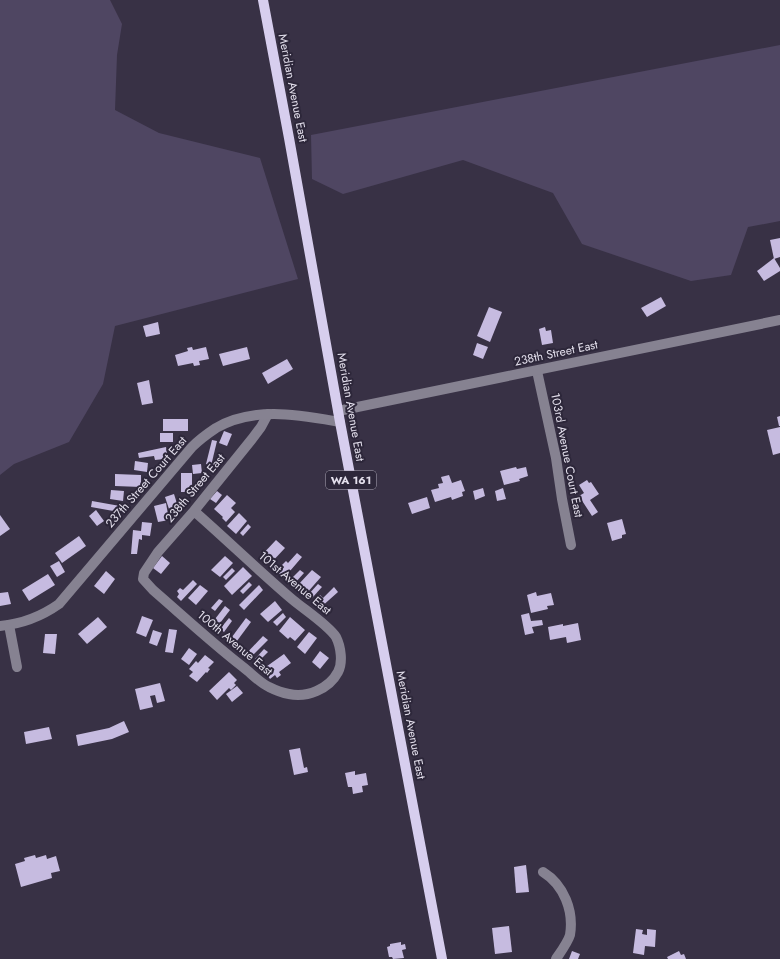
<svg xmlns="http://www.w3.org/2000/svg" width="780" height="959" font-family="Jost,sans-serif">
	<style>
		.green { fill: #4f4662 }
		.building { fill: #c6bbe0 }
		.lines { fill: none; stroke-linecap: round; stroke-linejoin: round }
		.minor { stroke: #868291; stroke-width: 10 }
		.major { stroke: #d7ceee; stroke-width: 10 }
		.labels { text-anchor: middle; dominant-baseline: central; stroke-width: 4; stroke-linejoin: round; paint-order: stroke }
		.shield { fill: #2d273a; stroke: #aca8b7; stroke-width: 1 }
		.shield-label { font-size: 11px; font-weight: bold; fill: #e3dfec }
		.street-label { font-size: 12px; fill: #e3dfec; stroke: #2d273a }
	</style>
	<rect width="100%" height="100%" fill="#383145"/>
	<g class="green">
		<path d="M0,0h110l12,24 -5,31 -2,55 44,23 101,25 38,121 -183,47 -12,58 -34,58 -55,22 -14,11z"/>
		<path d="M780,45v176l-32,6 -17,48 -40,6 -109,-37 -29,-51 -90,-33 -120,34 -31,-15 -1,-44z"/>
	</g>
	<g class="building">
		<path d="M780,238v19l-6,2 -4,-19z"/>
		<path d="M774,258l6,10v3l-16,10 -7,-10z"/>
		<path d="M661,297l5,9 -19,11 -6,-9z"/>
		<path d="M489,307l13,5 -12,30 -13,-6z"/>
		<path d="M158,322l2,12 -14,3 -3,-11z"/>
		<path d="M545,327l1,4 5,-1 2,13 -11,2 -3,-16z"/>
		<path d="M477,343l11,4 -5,12 -10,-4z"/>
		<path d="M192,347l1,3 13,-3 3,12 -10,2 1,4 -6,1 -1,-3 -15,3 -3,-11 13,-4 -1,-3z"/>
		<path d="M247,347l3,12 -27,7 -4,-12z"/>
		<path d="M287,359l6,10 -25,15 -6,-11z"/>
		<path d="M149,380l4,23 -11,2 -5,-22z"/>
		<path d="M780,416v10h-1l-2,-9z"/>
		<rect x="163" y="419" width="25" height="12"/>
		<path d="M780,427v26l-7,2 -6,-25z"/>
		<path d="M224,431l8,3 -5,12 -8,-3z"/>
		<rect x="160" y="433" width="13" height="9"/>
		<path d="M212,440l5,1 -6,25 -5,-2z"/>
		<path d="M166,447l1,7 -4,1 1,4 -9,1 -1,-4 -15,2 -1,-5z"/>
		<path d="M135,461l13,2 -1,9 -13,-2z"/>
		<path d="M201,464l1,9 -9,1 -1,-9z"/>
		<path d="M516,467l1,2 9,-2 2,9 -9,3 1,2 -16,4 -4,-14z"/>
		<rect x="181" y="473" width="11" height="19"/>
		<path d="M115,474l26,1v12l-26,-1z"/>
		<path d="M449,475l3,8 9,-3 4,11 -3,1 1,4 -11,4 -1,-3 -16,5 -4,-12 8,-2 -1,-4 5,-1 -2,-6z"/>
		<path d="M587,480l2,3 2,-1 8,12 -9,6 8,12 -6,4 -13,-20 5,-3 -5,-8z"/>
		<path d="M483,488l2,8 -10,4 -2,-9z"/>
		<path d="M503,488l3,11 -9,2 -2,-10z"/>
		<path d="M111,490l13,1 -1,10 -13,-2z"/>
		<path d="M217,491l5,4 -6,8 -6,-4z"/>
		<path d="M174,494l4,13 -9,2 -4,-12z"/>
		<path d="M227,495l9,8 -5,5 4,4 -9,10 -4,-4 1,-1 -9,-8z"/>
		<path d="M427,497l3,11 -18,6 -4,-11z"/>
		<path d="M92,501l28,5 -1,6 -28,-5z"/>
		<path d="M166,503l3,17 -11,2 -4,-16z"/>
		<path d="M96,510l8,11 -7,5 -8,-10z"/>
		<path d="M239,513l8,8 -11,13 -9,-8z"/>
		<path d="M0,515l10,14 -10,7z"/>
		<path d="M622,519l4,15 -4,1v3l-10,3 -5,-18z"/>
		<path d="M142,522l10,1 -2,13 -8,-1v5l-3,-1 -2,15h-6l2,-24 8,1z"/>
		<path d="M248,524l3,3 -8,9 -3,-3z"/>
		<path d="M79,536l7,10 -24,17 -7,-10z"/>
		<path d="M276,540l9,8 -16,17 -9,-8z"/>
		<path d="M297,553l5,4 -18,21 -5,-4 5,-7 -2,-2 4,-4 2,2z"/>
		<path d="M162,556l8,7 -9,11 -8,-6z"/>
		<path d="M225,556l8,7 -13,14 -9,-7z"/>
		<path d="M59,561l6,11 -8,5 -7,-11z"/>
		<path d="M243,567l9,9 -20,19 -8,-9z"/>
		<path d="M232,568l3,3 -9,9 -3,-3z"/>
		<path d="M300,570l4,3 -9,10 -4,-4z"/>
		<path d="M312,570l9,7 -15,17 -9,-8z"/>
		<path d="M106,571l9,8 -11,15 -10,-8z"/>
		<path d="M48,574l7,11 -26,16 -7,-11z"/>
		<path d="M193,580l4,4 -16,17 -4,-4 2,-3 -2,-3 3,-3 3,2z"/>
		<path d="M249,582l3,3 -9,9 -3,-3z"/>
		<path d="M318,584l4,3 -10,11 -4,-3z"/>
		<path d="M200,585l8,6 -12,14 -8,-7z"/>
		<path d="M259,585l4,5 -19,20 -5,-5z"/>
		<path d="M334,587l4,5 -18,16 -4,-4 1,-1 -3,-3 6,-5 3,3z"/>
		<path d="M8,592l3,12 -11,2v-13z"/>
		<path d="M536,592l1,4 14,-3 3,12 -7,1 1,3 -17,4 -4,-18z"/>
		<path d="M219,599l4,2 -8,10 -4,-3z"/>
		<path d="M275,601l7,9 -14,12 -8,-8z"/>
		<path d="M225,606l5,4 -13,17 -5,-4z"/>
		<path d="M283,613l3,4 -9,9 -4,-4z"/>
		<path d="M529,613l2,8 11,-1 1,5 -11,2 2,6 -9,2 -4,-20z"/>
		<path d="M142,616l11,4 -7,17 -10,-4z"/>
		<path d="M98,617l9,10 -20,17 -9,-10z"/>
		<path d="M290,617l15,13 -10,11 -5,-4 -2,2 -9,-8z"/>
		<path d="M229,618l3,3 -8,11 -4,-3z"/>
		<path d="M246,618l5,4 -17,23 -5,-4z"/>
		<path d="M578,623l3,17 -14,3 -1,-6 -16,3 -2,-13 15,-3v2z"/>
		<path d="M169,629l8,1 -4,23 -8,-1z"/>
		<path d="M153,630l9,3 -5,13 -8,-3z"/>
		<path d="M309,632l8,6 -12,16 -8,-7z"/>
		<path d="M45,634h12l-2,20 -12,-1z"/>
		<path d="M263,636l5,4 -20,20 -4,-4z"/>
		<path d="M189,648l8,6 -8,11 -8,-6z"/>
		<path d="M264,649l4,3 -10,10 -3,-3z"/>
		<path d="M320,651l9,7 -9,11 -8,-7z"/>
		<path d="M284,654l7,9 -12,9 2,3 -4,3 -2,-3 -5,4 -7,-10z"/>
		<path d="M205,655l9,7 -6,6 2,1 -3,4 -1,-1 -9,10 -8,-6 4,-4 -4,-3 7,-8 2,2z"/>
		<path d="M229,672l8,8 -3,3 2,2 -5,5 -2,-2 -12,12 -8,-9z"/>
		<path d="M160,683l5,18 -8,2 -2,-8 -5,1 3,11 -13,3 -5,-21z"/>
		<path d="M237,686l6,7 -11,9 -6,-8z"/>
		<path d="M124,721l5,11 -17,7 -34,7 -2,-11 33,-7z"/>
		<path d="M49,727l3,12 -26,5 -2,-12z"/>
		<path d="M300,748l4,20 3,-1 1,5 -14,3 -5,-25z"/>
		<path d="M355,771v4l11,-2 2,12 -6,1 1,6 -10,2 -1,-7h-4l-3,-14z"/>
		<path d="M35,855l1,3 10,-3 1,4 9,-3 4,15 -9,2 1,5 -31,9 -6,-23 10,-3 -1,-3z"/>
		<path d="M526,865l3,27 -13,1 -2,-26z"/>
		<path d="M509,926l3,26 -17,2 -3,-26z"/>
		<path d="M636,929l7,1 -1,4 5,1v-6l9,1 -1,17 -10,-1 -1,9 -11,-2z"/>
		<path d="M401,942v3l4,-1 1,5 -4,1 2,8 -11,1 -1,-2h-3l-2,-10 3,-1v-2z"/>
		<path d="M572,951l8,3 -2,5h-9z"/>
		<path d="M679,951l2,4 3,-1 2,5h-18l-1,-2z"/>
	</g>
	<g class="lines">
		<g class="minor">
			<path d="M537,371l19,87 6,41 9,46"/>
			<path d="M338,411l442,-91"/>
			<path d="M194,511c33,29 65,60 99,89 12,10 35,25 43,37 5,10 7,26 2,35 -9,17 -31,26 -49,22 -6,-1 -14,-4 -20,-7 -9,-4 -18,-14 -26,-20 -31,-24 -60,-51 -90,-77l-10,-11 1,-6 14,-21 36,-41 58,-72 9,-12 7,-13"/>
			<path d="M9,625l8,42"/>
			<path d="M0,626c21,-2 42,-10 59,-22l133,-157c7,-7 15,-13 24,-19 38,-22 83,-13 124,-6"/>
			<path d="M543,872c21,13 31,39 27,63 -2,7 -10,18 -14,24"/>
		</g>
		<path class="major" d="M263,0l26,138 51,284 102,537"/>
	</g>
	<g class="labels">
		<rect class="shield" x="326" y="471" width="50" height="18" rx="3"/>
		<g class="shield-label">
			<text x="351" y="480">WA 161</text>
		</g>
		<g class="street-label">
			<text transform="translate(293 88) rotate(79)">Meridian Avenue East</text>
			<text transform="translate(556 353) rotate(-12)">238th Street East</text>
			<text transform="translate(351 407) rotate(80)">Meridian Avenue East</text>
			<text transform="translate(567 455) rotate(79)">103rd Avenue Court East</text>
			<text transform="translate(146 482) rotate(-49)">237th Street Court East</text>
			<text transform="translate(195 488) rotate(-50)">238th Street East</text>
			<text transform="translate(295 583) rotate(40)">101st Avenue East</text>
			<text transform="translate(235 643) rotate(40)">100th Avenue East</text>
			<text transform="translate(411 725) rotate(79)">Meridian Avenue East</text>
		</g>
	</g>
</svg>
